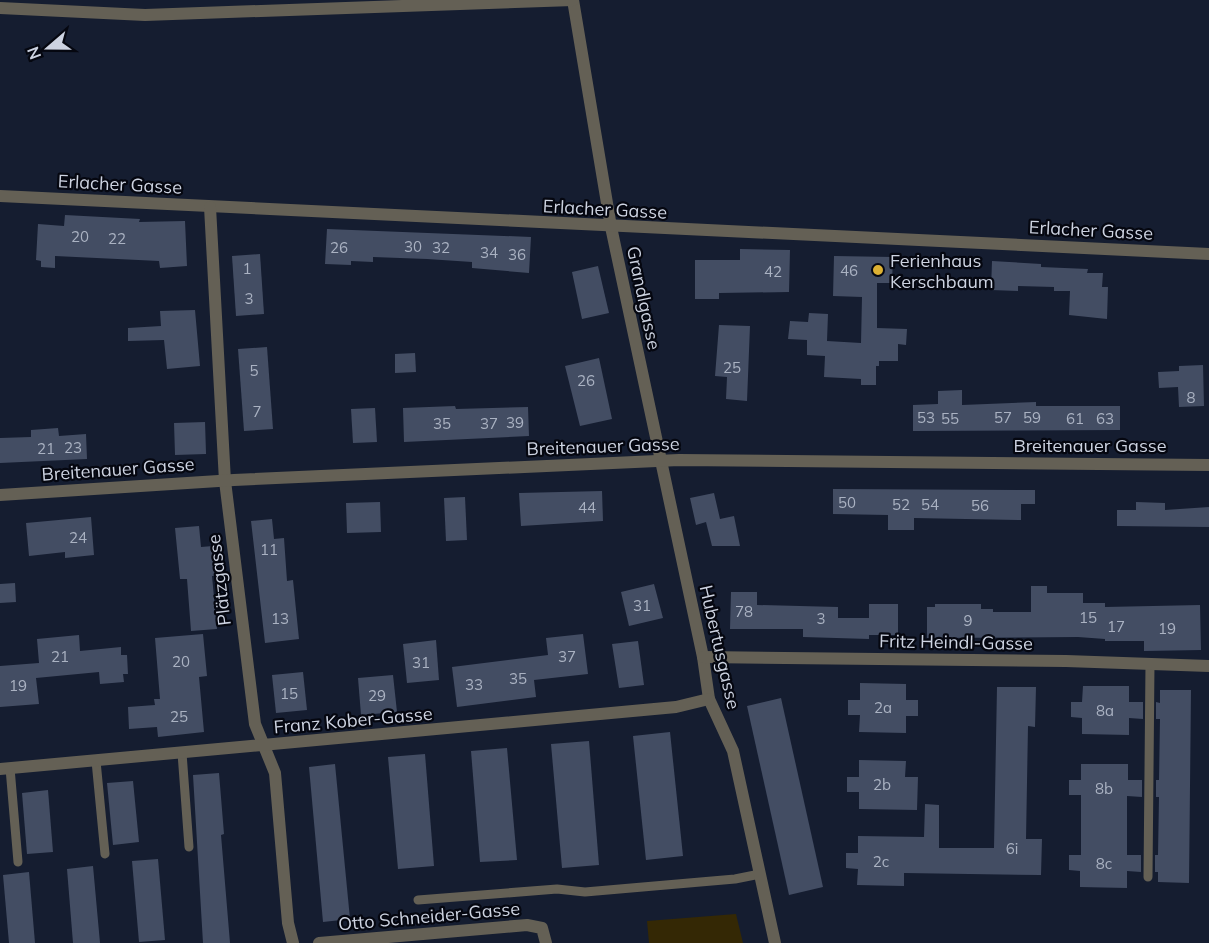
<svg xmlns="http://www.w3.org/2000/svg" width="1209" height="943" font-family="Mulish,sans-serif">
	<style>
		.green { fill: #342805 }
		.building { fill: #434d63 }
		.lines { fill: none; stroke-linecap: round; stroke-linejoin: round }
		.lane { stroke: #646055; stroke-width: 9 }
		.street { stroke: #646055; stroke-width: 12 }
		.poi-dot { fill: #ddb133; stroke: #050710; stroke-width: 2 }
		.labels { text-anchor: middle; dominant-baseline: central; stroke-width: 4.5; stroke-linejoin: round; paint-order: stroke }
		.number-label { font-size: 15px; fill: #aab2c2 }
		.street-label { font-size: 18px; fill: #cdd3e1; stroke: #050710 }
		.poi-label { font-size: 18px; fill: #cdd3e1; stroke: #050710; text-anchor: start }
	</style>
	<rect width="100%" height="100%" fill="#151d30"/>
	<path class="green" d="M736,914l7,29h-94l-2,-22z"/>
	<g class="building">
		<path d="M65,215l75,4 -1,3 46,-1 2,45 -27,2 -1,-7 -104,-5v12l-14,-1v-6l-5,-1 2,-36 26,2z"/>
		<path d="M327,229l204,8 -2,36 -57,-5v-6l-45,-3 -54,-2v5l-22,-1v4l-26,-1z"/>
		<path d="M740,249l50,1 -1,42 -70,1v6h-24v-39h45z"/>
		<path d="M260,254l4,60 -28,2 -4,-60z"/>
		<path d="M834,256l59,1 -1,26h-15v45l30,1 -1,16 -8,-1v17h-19v5h-3v19h-15v-6l-37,-2 1,-21 -18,-1v-15l-19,-1 2,-18 18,1 1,-9 19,1 -1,27 34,2 1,-46 -29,-1z"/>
		<path d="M992,261l49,3v3l47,2 -1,4h16l-1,14h6l-1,32 -38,-4 1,-24h-16v-4l-36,-1v5l-27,-1z"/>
		<path d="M598,266l11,47 -27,6 -10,-47z"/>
		<path d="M195,310l5,56 -33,3 -3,-29 -36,1v-13l33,-2 -1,-15z"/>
		<path d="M719,325l31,1 -3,75 -21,-2 1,-22 -12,-1z"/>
		<path d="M267,347l6,82 -29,2 -6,-82z"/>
		<path d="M415,353l1,19 -21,1v-19z"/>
		<path d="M599,358l13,61 -32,7 -15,-60z"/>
		<path d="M1203,365l1,41 -25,1 -1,-20 -19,1 -1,-16 21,-1v-5z"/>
		<path d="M962,390v15l74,-3v4h84v24l-207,1v-26l25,-1v-13z"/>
		<path d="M455,406l1,3 72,-2 1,29 -125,6 -1,-34z"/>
		<path d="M375,408l2,34 -24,1 -2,-34z"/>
		<path d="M205,422l1,32 -31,1 -1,-32z"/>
		<path d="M58,428l1,8 27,-2 1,25 -87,4v-25l31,-1v-7z"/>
		<path d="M833,489l202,1v14h-14v16l-107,-2v12h-26v-15l-55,-1z"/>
		<path d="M602,491l1,30 -82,5 -2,-33z"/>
		<path d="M714,493l6,26 14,-3 6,30h-28l-6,-24 -10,3 -6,-27z"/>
		<path d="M465,497l2,43 -21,1 -2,-43z"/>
		<path d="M380,502l1,30 -34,1 -1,-30z"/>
		<path d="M1136,502l29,1v7l44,-3v20l-92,-1v-16h19z"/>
		<path d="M91,517l3,38 -29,3v-6l-36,4 -3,-33z"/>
		<path d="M272,519l2,20 10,-1 3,43 6,-1 6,59 -34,4 -14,-122z"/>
		<path d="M199,526l2,21 12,-1 3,30h-4l5,53 -26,2 -4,-52h-7l-5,-51z"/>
		<path d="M15,583l1,19 -16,1v-19z"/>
		<path d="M654,584l9,34 -34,8 -8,-34z"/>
		<path d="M1031,586h16v7h36v10h22v4l95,-2 1,45 -57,1v-10h-39v-2l-27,-2 -151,1v-31h8v-3h46v5h12v3h38z"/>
		<path d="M731,592h26v13l81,2v11h31v-14h29v31h-29v4l-66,-2v-8h-73z"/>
		<path d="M203,634l4,42 -8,1 5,55 -46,5 -1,-10 -28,2 -1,-22 27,-2 -1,-6h6l-5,-61z"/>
		<path d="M583,634l5,40 -54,6 2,17 -79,10 -5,-40 96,-12 -2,-17z"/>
		<path d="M79,635l1,16 41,-4v8h6l1,19h-5l1,8 -24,2 -1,-12 -63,6 3,26 -39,3v-41l39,-3 -2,-24z"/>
		<path d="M436,640l3,40 -32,3 -4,-39z"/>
		<path d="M638,641l6,44 -25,3 -7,-44z"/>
		<path d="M303,672l4,38 -31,3 -4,-38z"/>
		<path d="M393,675l4,37 -36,3 -3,-37z"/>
		<path d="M860,683l46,1v16h12v16h-12v17l-47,-1 1,-17h-12v-15h12z"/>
		<path d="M1083,686h46v16h14v17l-14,-1v17l-47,-1v-16l-11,-1v-15h11z"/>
		<path d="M997,687h39l-1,40 -7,-1 -2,113h16l-1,36 -137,-2v13l-47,-1 1,-16 -12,-1v-15h12v-17l66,1 1,-33 14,1v43h55z"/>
		<path d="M1160,690h31l-2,193 -31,-1v-10h-3v-17h3l1,-58h-3v-17h3l1,-61h-4v-17l4,1z"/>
		<path d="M781,698l42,189 -34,8 -42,-189z"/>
		<path d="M670,732l13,124 -37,4 -13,-124z"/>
		<path d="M589,741l10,124 -37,3 -11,-124z"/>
		<path d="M507,748l10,112 -37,2 -9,-111z"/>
		<path d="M425,754l9,112 -36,3 -10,-112z"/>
		<path d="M859,760l47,1 -1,16h13l-1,33 -58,-1v-17h-12v-15h12z"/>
		<path d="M335,764l15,155 -27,3 -14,-155z"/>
		<path d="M1081,764h47v16h14v17l-15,-1v59h14v17l-14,-1v17l-47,-1v-16l-11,-1v-15h12v-60h-12v-15h12z"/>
		<path d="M219,773l5,61 -3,1 9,108h-27l-10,-168z"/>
		<path d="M133,781l6,61 -26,3 -6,-62z"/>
		<path d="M48,790l5,62 -26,2 -5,-61z"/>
		<path d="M158,859l7,81 -26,2 -7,-81z"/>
		<path d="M93,866l7,77h-27l-6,-74z"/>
		<path d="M29,872l6,71h-26l-6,-68z"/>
	</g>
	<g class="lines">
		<g class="lane">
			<path d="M182,753l7,94"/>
			<path d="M96,761l9,93"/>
			<path d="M10,768l8,94"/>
			<path d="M1148,877l2,-213"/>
			<path d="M418,900l139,-11 28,3 150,-13 25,-5"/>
		</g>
		<g class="street">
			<path d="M573,0l38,227 92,430 6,42 24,52 42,192"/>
			<path d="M0,8l145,7 428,-15"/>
			<path d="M0,196l1209,58"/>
			<path d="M210,207l15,274 30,243 20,49 13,150 5,20"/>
			<path d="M0,495l234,-15 445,-20 530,5"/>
			<path d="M703,657l363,4 143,5"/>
			<path d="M0,769l676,-62 33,-8"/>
			<path d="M319,943l208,-18 15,3 4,15"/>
		</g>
	</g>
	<circle class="poi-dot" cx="878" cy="270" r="6"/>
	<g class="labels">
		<g class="number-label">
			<text x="80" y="236">20</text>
			<text x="117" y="238">22</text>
			<text x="413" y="246">30</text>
			<text x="339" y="247">26</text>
			<text x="441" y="247">32</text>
			<text x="489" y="252">34</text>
			<text x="517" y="254">36</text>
			<text x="247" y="268">1</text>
			<text x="849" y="270">46</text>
			<text x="773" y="271">42</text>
			<text x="249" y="298">3</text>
			<text x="732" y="367">25</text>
			<text x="254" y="370">5</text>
			<text x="586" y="380">26</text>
			<text x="1191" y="397">8</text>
			<text x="257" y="411">7</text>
			<text x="926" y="417">53</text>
			<text x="1003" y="417">57</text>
			<text x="1032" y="417">59</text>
			<text x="950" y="418">55</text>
			<text x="1075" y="418">61</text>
			<text x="1105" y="418">63</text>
			<text x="515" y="422">39</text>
			<text x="442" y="423">35</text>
			<text x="489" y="423">37</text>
			<text x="73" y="447">23</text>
			<text x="46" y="448">21</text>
			<text x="847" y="502">50</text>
			<text x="901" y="504">52</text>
			<text x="930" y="504">54</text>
			<text x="980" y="505">56</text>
			<text x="587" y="507">44</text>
			<text x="78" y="537">24</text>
			<text x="269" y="549">11</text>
			<text x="642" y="605">31</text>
			<text x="744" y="611">78</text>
			<text x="1088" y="617">15</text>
			<text x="280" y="618">13</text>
			<text x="821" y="618">3</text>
			<text x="968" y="620">9</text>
			<text x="1116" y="626">17</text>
			<text x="1167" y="628">19</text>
			<text x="60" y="656">21</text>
			<text x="567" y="656">37</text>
			<text x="181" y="661">20</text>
			<text x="421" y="662">31</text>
			<text x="518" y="678">35</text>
			<text x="474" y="684">33</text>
			<text x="18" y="685">19</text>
			<text x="289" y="693">15</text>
			<text x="377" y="695">29</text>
			<text x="883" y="707">2a</text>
			<text x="1105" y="710">8a</text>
			<text x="179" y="716">25</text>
			<text x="882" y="784">2b</text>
			<text x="1104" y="788">8b</text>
			<text x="1012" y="848">6i</text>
			<text x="881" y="861">2c</text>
			<text x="1104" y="863">8c</text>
		</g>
		<g class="street-label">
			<text transform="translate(120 184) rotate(3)">Erlacher Gasse</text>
			<text transform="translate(605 209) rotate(3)">Erlacher Gasse</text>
			<text transform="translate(1091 230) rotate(3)">Erlacher Gasse</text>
			<text transform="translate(644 298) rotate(78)">Grandlgasse</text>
			<text x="1090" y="445">Breitenauer Gasse</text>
			<text transform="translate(603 446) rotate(-2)">Breitenauer Gasse</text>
			<text transform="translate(118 469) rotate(-4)">Breitenauer Gasse</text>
			<text transform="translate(219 580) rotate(-97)">Plätzgasse</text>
			<text transform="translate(956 642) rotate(1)">Fritz Heindl-Gasse</text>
			<text transform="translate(720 647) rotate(77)">Hubertusgasse</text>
			<text transform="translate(353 720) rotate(-5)">Franz Kober-Gasse</text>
			<text transform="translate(429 916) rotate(-5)">Otto Schneider-Gasse</text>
		</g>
		<g class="poi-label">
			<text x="890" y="260">Ferienhaus<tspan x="890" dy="21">Kerschbaum</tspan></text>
		</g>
	</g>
	<g transform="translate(48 48) rotate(250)" stroke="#050710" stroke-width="4.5" paint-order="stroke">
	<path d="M0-4.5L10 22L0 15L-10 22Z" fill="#cdd3e1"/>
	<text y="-9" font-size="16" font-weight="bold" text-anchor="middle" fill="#cdd3e1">N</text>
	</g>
</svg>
